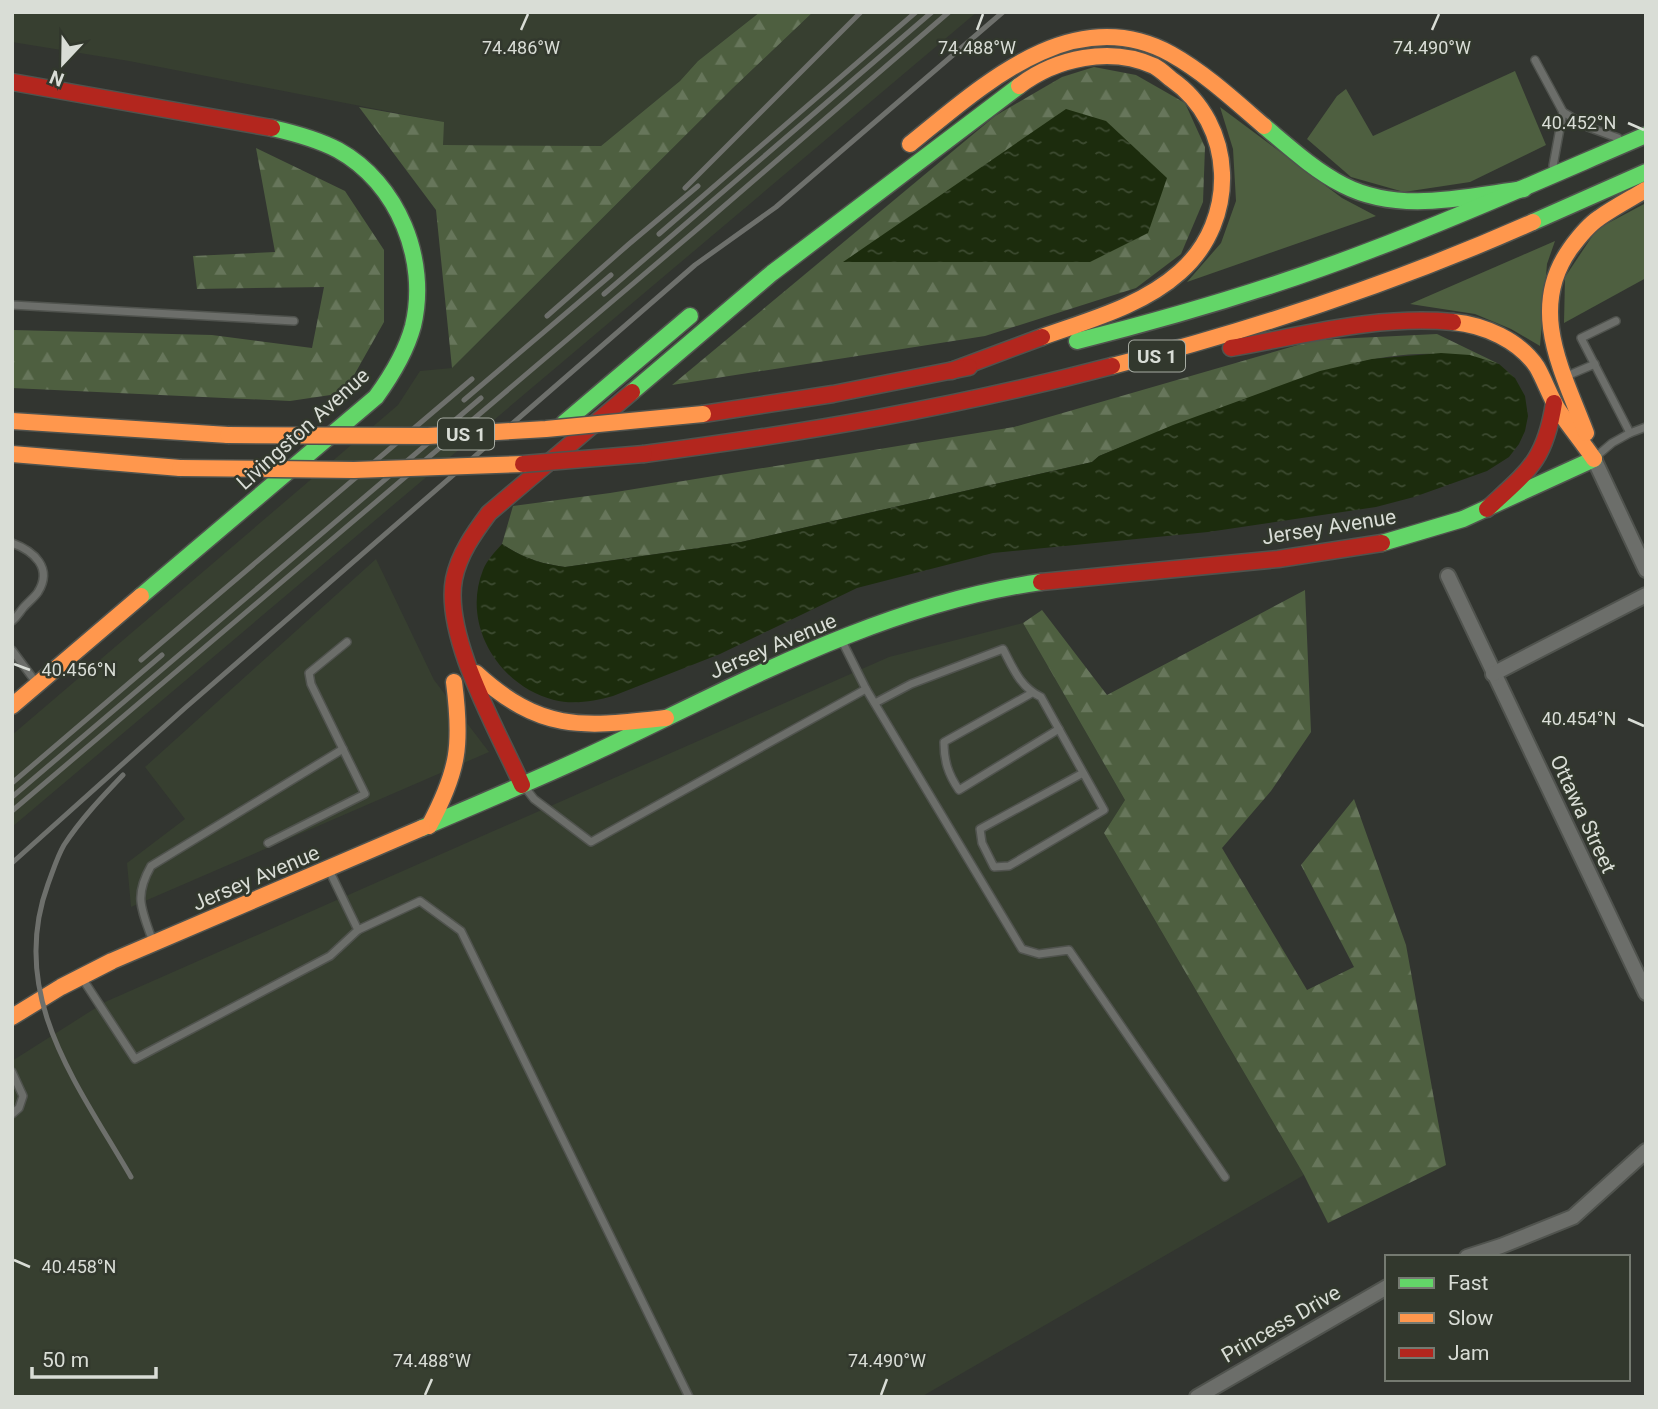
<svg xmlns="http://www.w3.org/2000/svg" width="1658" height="1409" font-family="Roboto,sans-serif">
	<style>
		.built { fill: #373f30 }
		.green { fill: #4e5f40 }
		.forest { fill: url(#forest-firs) }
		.water { fill: url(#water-ripples) }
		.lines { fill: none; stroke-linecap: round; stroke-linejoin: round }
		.lane-casing { stroke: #50534e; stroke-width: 10 }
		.street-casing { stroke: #50534e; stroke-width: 18 }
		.fast-casing { stroke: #50534e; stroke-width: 19 }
		.slow-casing { stroke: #50534e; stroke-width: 19 }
		.jam-casing { stroke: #50534e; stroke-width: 19 }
		.lane { stroke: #6c6e6a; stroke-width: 7 }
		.street { stroke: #6c6e6a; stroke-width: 14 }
		.fast { stroke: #63d668; stroke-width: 16 }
		.slow { stroke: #ff974d; stroke-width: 16 }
		.jam { stroke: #b3261e; stroke-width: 16 }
		.rail { stroke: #6e706c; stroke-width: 5 }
		.slow-bridge-casing { stroke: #50534e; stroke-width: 19; stroke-linecap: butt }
		.jam-bridge-casing { stroke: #50534e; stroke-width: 19; stroke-linecap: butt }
		.slow-bridge { stroke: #ff974d; stroke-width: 16 }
		.jam-bridge { stroke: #b3261e; stroke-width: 16 }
		.ticks { fill: none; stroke: #d9ddd6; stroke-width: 2.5 }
		.labels { text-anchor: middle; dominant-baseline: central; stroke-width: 5; stroke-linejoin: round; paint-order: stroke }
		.shield { fill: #32382d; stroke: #a7aca3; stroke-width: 2 }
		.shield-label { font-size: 19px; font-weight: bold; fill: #d9ddd6 }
		.street-label { font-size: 21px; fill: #d9ddd6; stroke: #32382d }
		.ticks-label { font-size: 18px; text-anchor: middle; fill: #d9ddd6; stroke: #32382d; stroke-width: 5; stroke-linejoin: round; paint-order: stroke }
	</style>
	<defs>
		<pattern id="forest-firs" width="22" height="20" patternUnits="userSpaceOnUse" patternTransform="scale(1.75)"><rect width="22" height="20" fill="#4e5f40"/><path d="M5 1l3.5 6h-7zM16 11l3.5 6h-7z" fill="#67765b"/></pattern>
		<pattern id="water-ripples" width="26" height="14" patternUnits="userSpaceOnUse" patternTransform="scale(1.75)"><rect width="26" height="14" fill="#1c2c0d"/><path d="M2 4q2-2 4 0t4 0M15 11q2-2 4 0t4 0" fill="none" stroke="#3c4a30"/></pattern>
	</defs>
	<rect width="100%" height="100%" fill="#323530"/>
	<g class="built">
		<path d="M12,12h748l-62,49 -18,20 -79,65 -158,-1v-23l-314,-61 -117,-19z"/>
		<path d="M813,12h164l-965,815v-92l386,-330 22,-34 32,-3 281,-280z"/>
		<path d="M376,559l58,121 55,72 -358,155 -4,-44 58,-44 -40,-52z"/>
		<path d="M1023,623l102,177 -21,33 200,342 -383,222h-909v-336l93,-59 784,-345z"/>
	</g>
	<g class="green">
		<path d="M1515,71l31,74 -76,37 -66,10 -53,-15 -44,-38 30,-43 9,-7 27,47z"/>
		<path d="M1220,107l122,91 34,18 -189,66 34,-39 15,-42 -3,-52z"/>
		<path d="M1646,203v75l-82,45 1,-46 32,-48z"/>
		<path d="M1555,241l-8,23 -7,82 -29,-17 -36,-15 -65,-10z"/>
	</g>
	<g class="forest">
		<path d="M760,12h53l-80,76 -281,280 -16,-158 -77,-103 85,15 -1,23 158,1 79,-65 18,-20z"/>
		<path d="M1094,67l42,8 49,28 20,44 -2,55 -22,52 -45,34 -151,48 -313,49 323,-269 67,-39z"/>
		<path d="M256,148l89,43 39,59v72l-40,71 -54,8 -278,-13v-58l200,5 100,13 12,-61 -127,2 -4,-33 82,-4z"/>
		<path d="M1437,334l62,30c-88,-26 -162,2 -245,32 -52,19 -104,39 -155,60l-7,6 -351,80 -176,25c-24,-3 -42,-9 -63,-23l11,-38 97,-13 404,-66 301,-87z"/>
		<path d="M1305,590l6,142 -40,59 -49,57 85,142 47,-23 -53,-102 53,-66 52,146 40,220 -118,58 -24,-48 -200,-342 21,-33 -102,-177 19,-13 65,85z"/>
	</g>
	<g class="water">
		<path d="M1066,109l40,12 61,57 -19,55 -58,29h-247z"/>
		<path d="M1441,353l29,2 29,9 16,14 10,18 3,20 -3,15 -6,13 -10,13 -22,14 -73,26 -38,10 -168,25 -215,21 -136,35 -137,66 -107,42c-18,5 -40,9 -59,4 -55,-14 -93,-75 -71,-130 4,-10 12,-18 19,-26 21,14 39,20 63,23l176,-25 351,-80 7,-6 74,-31 147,-54 52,-12z"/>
	</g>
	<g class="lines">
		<defs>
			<g id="lane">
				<path d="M1535,60l28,52 25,15 30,11"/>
				<path d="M1553,166l10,-54"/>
				<path d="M12,305l282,16"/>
				<path d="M1616,321l-35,17 49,95 16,-6"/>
				<path d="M1569,375l26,-11"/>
				<path d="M1599,454l13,-11 18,-10"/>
				<path d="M12,543c22,8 41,25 26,49 -4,6 -11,11 -15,16 -4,5 -6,9 -11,13"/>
				<path d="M841,639l25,50"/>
				<path d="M12,650l23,31"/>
				<path d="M1032,693l-88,49c0,19 4,32 15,48l100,-61"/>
				<path d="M875,703l36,-19 92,-35c10,19 17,38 38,48l63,113 -95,56 -15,1 -12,-24 -2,-14 103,-56"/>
				<path d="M527,790l7,9 57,43 275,-153 156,260 17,5 30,-4 156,227"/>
				<path d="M268,843l97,-49 -54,-110 -2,-11 38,-31"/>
				<path d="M329,870l29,60 62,-29 41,30 228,466"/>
				<path d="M152,939c-11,-31 -18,-43 -1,-73l192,-117"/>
				<path d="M82,978l53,81 195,-103 28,-26"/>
				<path d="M12,1072l11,24 -4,12 -7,6"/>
			</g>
			<g id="street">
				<path d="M1594,459l52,111"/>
				<path d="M1448,576l198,417"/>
				<path d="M1493,674l153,-79"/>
				<path d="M1467,1257l34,-11 72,-29 73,-66"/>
				<path d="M1197,1397l190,-110"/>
			</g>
			<g id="fast">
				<path d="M1264,126c25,21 50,44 79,59 56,29 121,12 181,4"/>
				<path d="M1533,222l113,-50"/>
				<path d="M1077,341c100,-25 198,-54 294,-91 93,-35 184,-76 275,-115"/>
				<path d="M632,392l140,-119 247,-187"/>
				<path d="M564,423l126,-107"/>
				<path d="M1382,543l81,-24 131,-60"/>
				<path d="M141,596l235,-199c16,-22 30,-45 37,-71 16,-66 -15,-143 -75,-176 -21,-11 -44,-17 -66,-22"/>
				<path d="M422,828c60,-26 121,-51 180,-79 141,-67 282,-145 439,-167"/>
			</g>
			<g id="slow">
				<path d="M1019,86c37,-28 91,-40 135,-20 6,3 12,9 17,13 65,45 68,141 9,193 -38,34 -91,48 -138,65"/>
				<path d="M910,144c72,-58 163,-144 261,-90 34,19 64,47 93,72"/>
				<path d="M1453,322c31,3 66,18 84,45 8,14 13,30 22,44 11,16 24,32 35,48"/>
				<path d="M1112,366c143,-37 286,-84 421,-144"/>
				<path d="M12,421l216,14"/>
				<path d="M1586,433c-23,-61 -59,-123 -16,-184 8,-11 17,-23 29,-31 14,-10 31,-19 46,-28"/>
				<path d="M12,454l168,14"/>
				<path d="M476,673c66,60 106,54 190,45"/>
				<path d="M12,706l129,-110"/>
				<path d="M429,826c30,-56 33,-82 25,-144"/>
				<path d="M12,1017l49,-30 51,-26 310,-133"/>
			</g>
			<g id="jam">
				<path d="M12,82l260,46"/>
				<path d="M1231,348c74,-13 147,-33 222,-26"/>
				<path d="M951,371l91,-34"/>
				<path d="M703,414l130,-20 136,-27"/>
				<path d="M644,454c160,-21 312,-47 468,-88"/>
				<path d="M1487,509c41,-38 58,-48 67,-106"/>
				<path d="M1041,582l237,-23 104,-16"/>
				<path d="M522,785c-24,-54 -79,-148 -68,-206 5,-25 20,-46 35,-66l143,-121"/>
			</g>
		</defs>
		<use href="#lane" class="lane-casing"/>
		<use href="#street" class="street-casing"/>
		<use href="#fast" class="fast-casing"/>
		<use href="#slow" class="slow-casing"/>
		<use href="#jam" class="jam-casing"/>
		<use href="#lane" class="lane"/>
		<use href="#street" class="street"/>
		<use href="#fast" class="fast"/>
		<use href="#slow" class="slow"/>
		<use href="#jam" class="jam"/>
		<g class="rail">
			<path d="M685,188l176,-176"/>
			<path d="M659,234l257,-222"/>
			<path d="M604,294l328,-282"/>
			<path d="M547,316l82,-72 69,-58"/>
			<path d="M464,400l147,-125"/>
			<path d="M141,660l331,-281"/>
			<path d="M123,775c-21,22 -42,44 -59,70 -7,12 -11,26 -16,39 -41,112 30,201 83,293"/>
			<path d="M12,783l150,-128"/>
			<path d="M12,797l469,-399"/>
			<path d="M12,811l696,-591 241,-208"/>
			<path d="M12,863l173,-155 510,-443 81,-58 227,-195"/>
		</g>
		<defs>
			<g id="slow-bridge">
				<path d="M228,435l200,1 118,-7 157,-15"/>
				<path d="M180,468l174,2 169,-6"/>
			</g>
			<path id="jam-bridge" d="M523,464l121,-10"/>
		</defs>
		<use href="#slow-bridge" class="slow-bridge-casing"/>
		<use href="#jam-bridge" class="jam-bridge-casing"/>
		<use href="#slow-bridge" class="slow-bridge"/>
		<use href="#jam-bridge" class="jam-bridge"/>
	</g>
	<path class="ticks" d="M521,30l7,-16M977,30l6,-16M1432,30l7,-16M1628,123l16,7M14,664l16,6M1628,719l16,7M14,1260l16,7M425,1395l7,-16M881,1395l6,-16"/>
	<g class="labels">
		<g class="shield">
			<rect x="1129" y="340.5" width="56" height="31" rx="5"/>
			<rect x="438" y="418.5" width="56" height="31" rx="5"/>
		</g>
		<g class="shield-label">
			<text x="1157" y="356">US 1</text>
			<text x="466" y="434">US 1</text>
		</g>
		<g class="street-label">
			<text transform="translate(303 429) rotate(-42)">Livingston Avenue</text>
			<text transform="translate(1329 527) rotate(-9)">Jersey Avenue</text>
			<text transform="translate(773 646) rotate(-23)">Jersey Avenue</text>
			<text transform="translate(1583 814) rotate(65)">Ottawa Street</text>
			<text transform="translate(256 878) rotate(-23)">Jersey Avenue</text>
			<text transform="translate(1281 1324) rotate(-30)">Princess Drive</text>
		</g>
	</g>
	<g class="ticks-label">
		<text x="521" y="54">74.486°W</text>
		<text x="977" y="54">74.488°W</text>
		<text x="1432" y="54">74.490°W</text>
		<text x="1579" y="129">40.452°N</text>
		<text x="79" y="676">40.456°N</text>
		<text x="1579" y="725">40.454°N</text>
		<text x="79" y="1273">40.458°N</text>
		<text x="432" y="1367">74.488°W</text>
		<text x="887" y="1367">74.490°W</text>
	</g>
	<rect width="1658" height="1409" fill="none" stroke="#d9ddd6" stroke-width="28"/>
	<rect x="1385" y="1255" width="245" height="126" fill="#32382d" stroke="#757a71" stroke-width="2"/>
	<rect x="1399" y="1278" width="35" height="10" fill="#63d668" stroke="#757a71" stroke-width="2"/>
	<text x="1448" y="1290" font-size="21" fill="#d9ddd6">Fast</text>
	<rect x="1399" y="1313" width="35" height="10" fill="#ff974d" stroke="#757a71" stroke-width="2"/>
	<text x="1448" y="1325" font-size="21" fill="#d9ddd6">Slow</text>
	<rect x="1399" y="1348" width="35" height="10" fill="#b3261e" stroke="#757a71" stroke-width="2"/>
	<text x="1448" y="1360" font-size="21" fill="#d9ddd6">Jam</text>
	<g transform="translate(63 63) rotate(202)" stroke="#32382d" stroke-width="5" paint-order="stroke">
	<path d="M0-5L12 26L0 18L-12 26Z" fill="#d9ddd6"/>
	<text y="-10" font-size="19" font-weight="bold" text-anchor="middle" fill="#d9ddd6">N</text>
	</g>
	<path d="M32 1367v10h124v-10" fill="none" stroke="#d9ddd6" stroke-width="3.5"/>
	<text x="42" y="1367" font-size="21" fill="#d9ddd6" stroke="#32382d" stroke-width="5" paint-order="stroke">50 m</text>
</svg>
